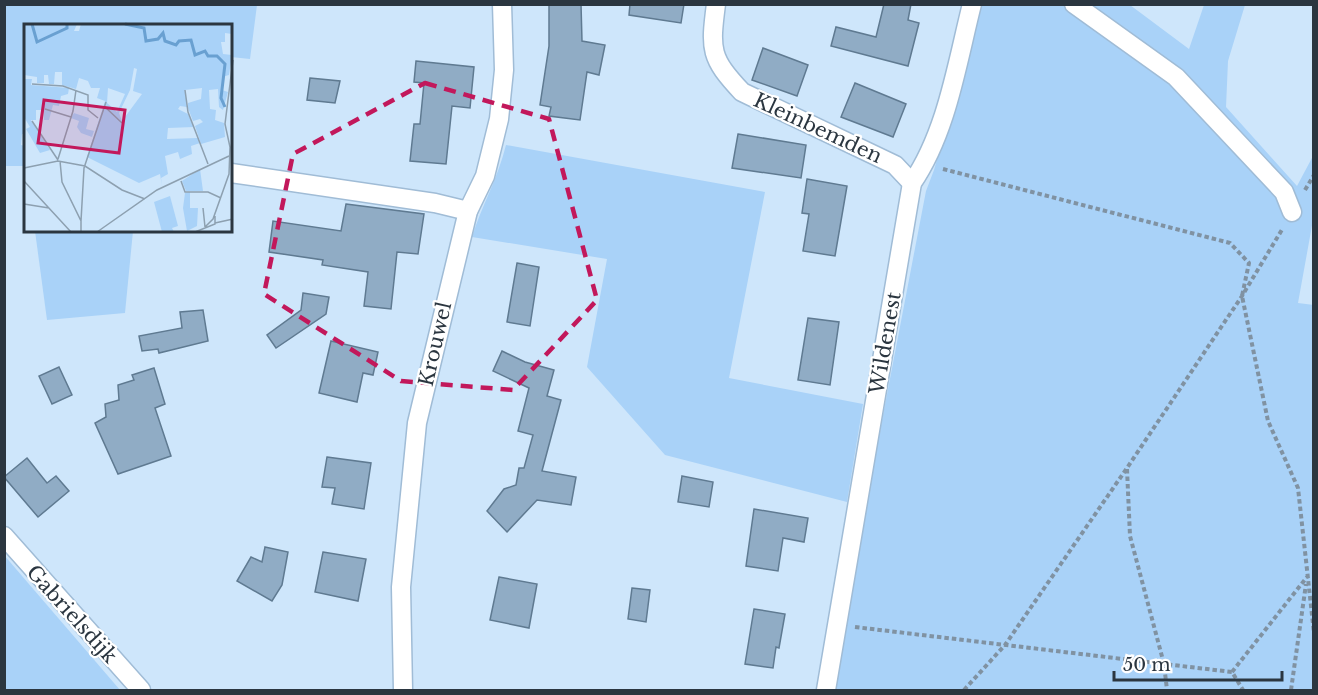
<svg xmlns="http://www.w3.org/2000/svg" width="1318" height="695" font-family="'Libre Baskerville',serif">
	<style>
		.green { fill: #a9d2f8 }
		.building { fill: #90acc5; stroke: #5f7a91; stroke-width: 1.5 }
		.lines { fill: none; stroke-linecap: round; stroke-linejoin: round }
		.minor-casing { stroke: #a0bcd6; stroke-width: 21 }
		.path { stroke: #8092a2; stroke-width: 4; stroke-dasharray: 4.5 3; stroke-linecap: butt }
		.minor { stroke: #fff; stroke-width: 18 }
		.marked { fill: none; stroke: #c2185b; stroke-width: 4.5; stroke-dasharray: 12 8; stroke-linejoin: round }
		.labels { text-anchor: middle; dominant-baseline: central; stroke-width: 4.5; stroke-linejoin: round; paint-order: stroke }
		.street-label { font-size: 20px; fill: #2b3640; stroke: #fff }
		.inset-river { fill: none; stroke: #69a0d1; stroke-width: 3 }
		.inset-road { fill: none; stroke: #8da0b0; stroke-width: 1.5 }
		.view { fill: #c2185b; fill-opacity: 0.15; stroke: #c2185b; stroke-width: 3 }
		.inset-edge { fill: none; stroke: #2b3640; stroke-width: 3 }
	</style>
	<rect width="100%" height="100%" fill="#cee6fb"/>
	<g class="green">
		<path d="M4,5l1,-1 252,1 -7,54 -19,-2v-31h-205v108h-4l-1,11 4,1v20h-20z"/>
		<path d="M981,5h149l59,44 15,-44h41l-17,56 -2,46 71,79 16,-30v64l-15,83 16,2 -1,385h-480l13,-82 80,-417 8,-21z"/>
		<path d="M506,145l259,47 -36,186 134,26 -16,98 -182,-47 -78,-88 20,-108 -135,-22c10,-32 26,-59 34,-92z"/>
		<path d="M35,231h98l-8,82 -78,7z"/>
		<path d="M4,555l116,135h-115z"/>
	</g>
	<g class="building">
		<path d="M549,4h32l1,37 23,4 -6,30 -12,-3 -7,48 -31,-4 2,-9 -11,-2 9,-59z"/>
		<path d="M630,4h54l-3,19 -52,-8z"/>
		<path d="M884,4h27l-3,16 11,3 -11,43 -77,-20 5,-19 40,10z"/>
		<path d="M763,48l45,17 -11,31 -45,-16z"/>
		<path d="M416,61l58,6 -4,41 -18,-2 -6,58 -36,-3 4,-37h6l4,-41 -10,-1z"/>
		<path d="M310,78l30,3 -5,22 -28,-3z"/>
		<path d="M855,83l51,21 -13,33 -52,-20z"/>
		<path d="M738,134l68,11 -5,33 -69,-10z"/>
		<path d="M807,179l40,7 -12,70 -32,-5 6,-37 -7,-1z"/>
		<path d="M346,204l78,10 -6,40 -21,-2 -6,57 -27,-3 4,-34 -46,-7 1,-5 -54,-8 4,-31 68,10z"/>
		<path d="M517,263l22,4 -9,59 -23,-4z"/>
		<path d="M303,293l26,4 -3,17 -50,34 -9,-13 34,-25z"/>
		<path d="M203,310l5,31 -49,12 -1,-4 -16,2 -3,-15 43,-8 -2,-16z"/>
		<path d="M808,318l31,4 -9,63 -32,-5z"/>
		<path d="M331,341l47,11 -5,23 -10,-2 -6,29 -38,-9z"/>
		<path d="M502,351l23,11 29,8 -7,26 14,4 -19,71 34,6 -5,28 -34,-5 -30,32 -20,-21 17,-22 12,-4 3,-17h5l9,-33 -15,-4 11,-43 -36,-17z"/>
		<path d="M59,367l13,28 -20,9 -13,-28z"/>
		<path d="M154,368l11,36 -10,4 16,48 -53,18 -23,-51 11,-6 -1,-13 14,-4 -1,-15 16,-5 -2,-5z"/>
		<path d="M327,457l44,6 -7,46 -32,-5 3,-16 -13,-1z"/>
		<path d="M27,458l20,25 9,-7 13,15 -31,26 -34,-40z"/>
		<path d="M682,476l31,6 -4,25 -31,-5z"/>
		<path d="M754,509l54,9 -4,24 -21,-4 -5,33 -32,-5z"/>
		<path d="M265,547l23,5 -6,33 -10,16 -35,-20 14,-24 11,5z"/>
		<path d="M323,552l43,7 -8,42 -43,-9z"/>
		<path d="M499,577l38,7 -8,44 -39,-8z"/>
		<path d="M632,588l18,2 -4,32 -18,-3z"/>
		<path d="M754,609l31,5 -6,34 -3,-1 -3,21 -28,-4z"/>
	</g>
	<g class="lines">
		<defs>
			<g id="minor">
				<path d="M716,4c-6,46 -6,54 26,88l153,73 17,18"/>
				<path d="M1074,4l102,73 108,115 8,20"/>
				<path d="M231,173l204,30 33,8"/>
				<path d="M4,536l137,154"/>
				<path d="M403,690l-2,-103 16,-164 51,-212 17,-35 14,-57 5,-49 -2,-66"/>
				<path d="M826,690l86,-507c35,-51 45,-120 60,-179"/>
			</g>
		</defs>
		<use href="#minor" class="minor-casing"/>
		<g class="path">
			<path d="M943,169l287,74 19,20 -7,33 26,125 30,67 16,145"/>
			<path d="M1305,190l9,-15"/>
			<path d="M1127,469l3,67 34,128 3,26"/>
			<path d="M855,627l377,45 11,18"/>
			<path d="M1232,672l75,-95"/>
			<path d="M964,690l41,-45 122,-177 115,-172 41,-68"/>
			<path d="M1291,690l15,-106"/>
		</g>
		<use href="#minor" class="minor"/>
	</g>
	<path class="marked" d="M425,83l124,36 48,181 -84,90 -112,-9 -137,-87 29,-140z"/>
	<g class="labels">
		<g class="street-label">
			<text transform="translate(818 128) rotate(25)">Kleinbemden</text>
			<text transform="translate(885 343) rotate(-80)">Wildenest</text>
			<text transform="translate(435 344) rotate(-77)">Krouwel</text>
			<text transform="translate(72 614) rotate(48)">Gabrielsdijk</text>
		</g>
	</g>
	<g transform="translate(24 24)">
		<rect width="208" height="208" fill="#cee6fb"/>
		<path d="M0,0h53l-3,7h5l2,-7h151v10l-7,-1v9h-4l2,12 9,1 -3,20 -7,2v13l6,2 -5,18 -4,-3 -1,-18 -9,1 1,19 6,1 -1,10 9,3 1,14 -24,7 -6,-18 8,-4 -3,-3 -7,2 -5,-13v-5l13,-4 1,-11 -17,2 2,17 -7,-1 -2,3 10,5 6,13 -26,1 -1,11 31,-1 2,5 -9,3 1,8 -12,5 -2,-7 -13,4 3,18 -7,4 1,8 -2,-12 -21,9 -52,-26 18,-56 -8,-3 3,-10h-9l-3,-7 -9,-3 -3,11 -14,-4v-13h-7l-1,12h-5l-1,-9h-4v8h-7v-6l-13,-2zM110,44l3,1 -4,22 9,3 -20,27 -3,-8 11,-23zM84,64l17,6 -8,18 -10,-9zM0,55h8l-1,6 38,3 -1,6 -7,2 -2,10 -6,-1 -4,15h-5v-10h-8v10h-5l19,30 -10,3 -14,-24 4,-2 -6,-10zM50,89l15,5 -3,11 8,2 -2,6 -11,-4 -4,-6 2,-6 -8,-3zM176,145l3,22h-17l-4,-10zM166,168v16h8l-1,18 -10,5 -4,-23 2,-15zM146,172l8,30 -6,2 2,4h-12l-8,-30z" fill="#a9d2f8" fill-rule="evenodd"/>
		<path class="inset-river" d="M8,0l5,18 30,-14v-4M101,0l19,4 2,13 12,-2 5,-6 2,8 11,4 3,-4 12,-1 4,15 10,-4 3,5h9l8,8 -4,34 4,9"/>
		<path class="inset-road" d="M8,60l31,2 25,9v15l10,8M161,66l3,22 20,52M80,82l18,17M21,85l26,8M8,97l26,39M34,135l15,-48 3,-21M36,137l2,21 19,39v11M0,144l34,-7 27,5 37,24 23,9M0,157l47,51M157,157l4,11h23l13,6M0,180l25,4M179,184l2,19M57,197l3,-53 22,-66M191,199l18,-4M181,203l8,-8 16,-45 1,-27 -5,-23 8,-64M73,208l60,-42 72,-34M171,208l20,-8v-8"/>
		<path class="view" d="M20,76l81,10 -6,43 -81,-10z"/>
		<rect width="208" height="208" class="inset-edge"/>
	</g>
	<rect width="1318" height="695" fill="none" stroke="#2b3640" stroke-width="12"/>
	<path d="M1114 671v9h168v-9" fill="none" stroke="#2b3640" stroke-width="3"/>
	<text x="1123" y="671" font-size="18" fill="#2b3640" stroke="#ffffff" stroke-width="4.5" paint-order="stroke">50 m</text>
</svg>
